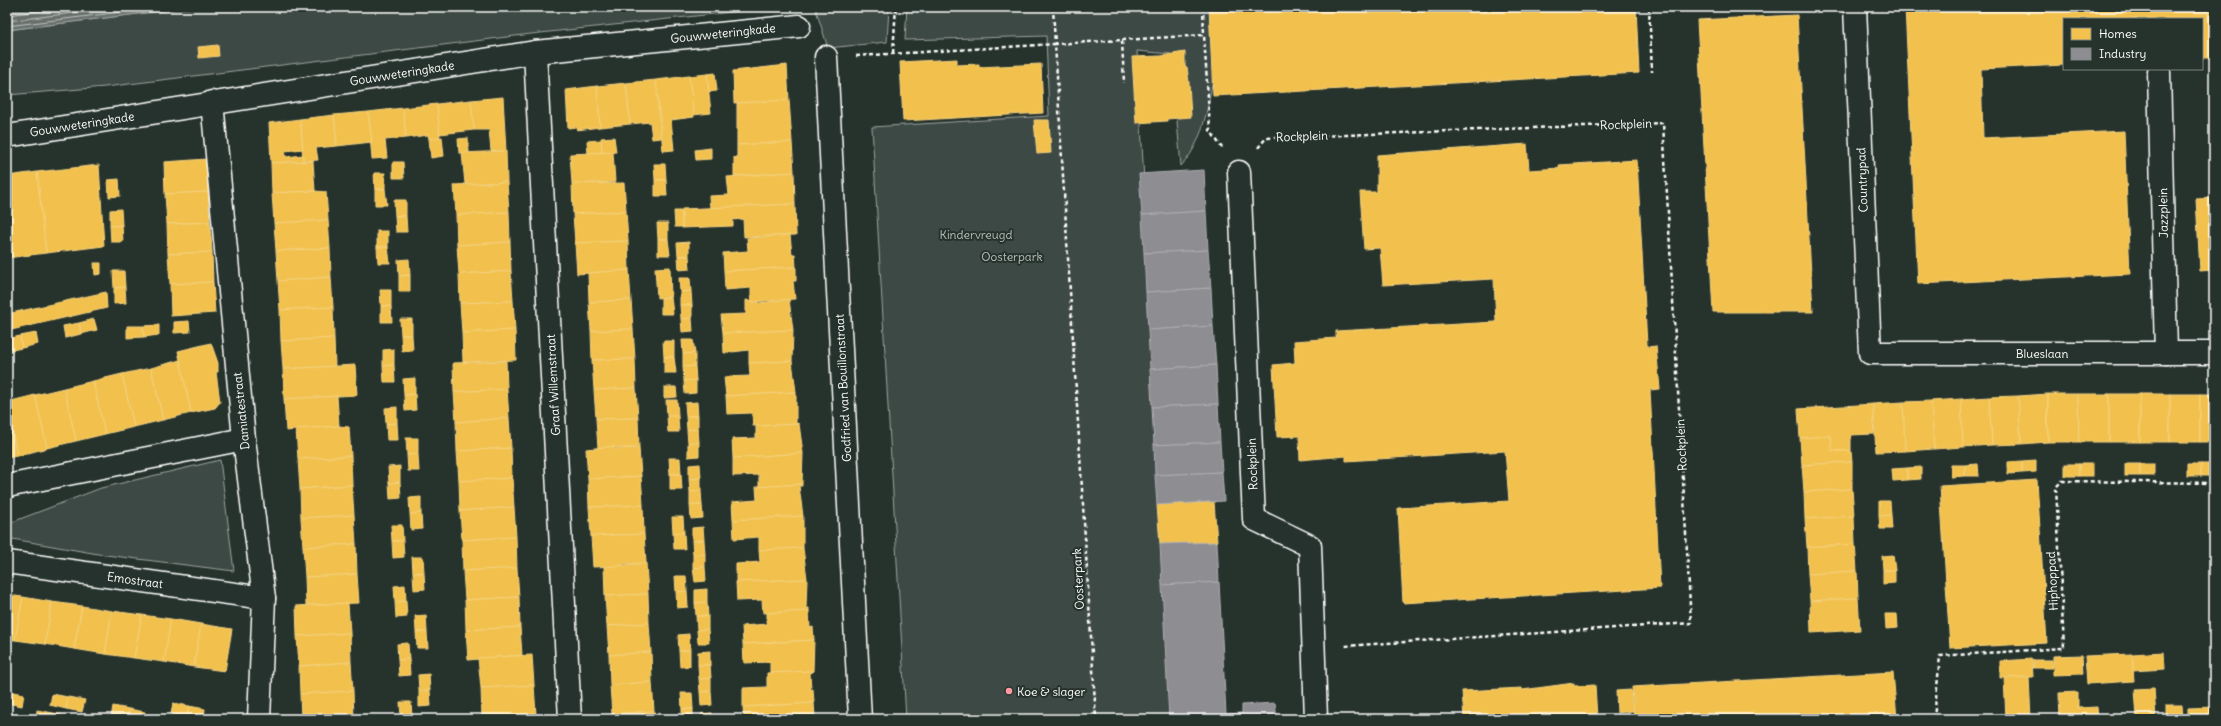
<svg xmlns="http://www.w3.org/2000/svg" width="2221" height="726" font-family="Delius,sans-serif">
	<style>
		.green { fill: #3e4944; stroke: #9ea4a2 }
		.water { fill: #67706c; stroke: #a4a9a7 }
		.homes { fill: #f2c14e; stroke: #f6d483 }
		.industry { fill: #8d8d92; stroke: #afafb3 }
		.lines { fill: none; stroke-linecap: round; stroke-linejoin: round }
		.shore { stroke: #c2c6c4; stroke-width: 1 }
		.street-casing { stroke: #fff; stroke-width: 25 }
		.path { stroke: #fff; stroke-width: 2.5; stroke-dasharray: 4 3; stroke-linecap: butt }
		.street { stroke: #26332d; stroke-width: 22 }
		.poi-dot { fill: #ff9aa2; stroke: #26332d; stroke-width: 1.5 }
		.labels { text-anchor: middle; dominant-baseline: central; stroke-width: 4; stroke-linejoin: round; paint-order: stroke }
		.street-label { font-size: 12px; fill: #fff; stroke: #26332d }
		.park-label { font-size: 12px; fill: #bbbfbe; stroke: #26332d }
		.poi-label { font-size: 12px; fill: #fff; stroke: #26332d; text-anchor: start }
	</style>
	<rect width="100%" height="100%" fill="#26332d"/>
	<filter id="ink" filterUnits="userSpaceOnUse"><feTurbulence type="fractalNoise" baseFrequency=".025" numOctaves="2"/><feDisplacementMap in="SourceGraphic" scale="8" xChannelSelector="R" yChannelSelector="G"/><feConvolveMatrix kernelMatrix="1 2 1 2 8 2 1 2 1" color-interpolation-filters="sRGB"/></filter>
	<g filter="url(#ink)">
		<g class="green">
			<path d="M195,7h583l-247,27 -426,53 -98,8v-65z"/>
			<path d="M815,7h74l-2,35 -59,6z"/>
			<path d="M907,7h330c-6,15 -13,31 -18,46 -11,37 -10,84 -38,113l-10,-112 -34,-3 36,668h-267l-34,-592 177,-11 -3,-80 -141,4z"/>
			<path d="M220,460l14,111 -136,-17 -91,-16v-14l94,-36z"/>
		</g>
		<path class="water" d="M7,7h188l-188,23z"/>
		<g class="homes">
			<path d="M1209,7h427l3,66 -426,23z"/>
			<path d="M1905,7h309v51h-12v-39h-138v46l-83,4 2,69 141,-7 6,143 -212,10z"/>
			<path d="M1797,15l16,297h-100l-16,-292z"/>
			<path d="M218,45l1,11 -20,2 -1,-11z"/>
			<path d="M1185,52v15h2l2,16 2,34 -24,2v2l-31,2 -4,-66 29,-1z"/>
			<path d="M957,59v6l22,-1v3l62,-3 2,49 -140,8 -3,-59z"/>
			<path d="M787,65l2,35 -55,3 -1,-32z"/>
			<path d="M715,73l2,18 -9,1 -1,-18z"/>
			<path d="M707,74l4,39 -18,2 -4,-39z"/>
			<path d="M689,76l5,41 -23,3 3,30 -11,1 -7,-71z"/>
			<path d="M656,80l5,58 -9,1 -2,-17 -20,2 -4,-41z"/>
			<path d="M626,83l4,41 -30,3 -3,-41z"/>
			<path d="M597,86l3,41 -23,3v-3l-9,1 -2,-38z"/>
			<path d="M503,97l3,54h-15l-2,-21h-15l-3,-30z"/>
			<path d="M471,100l3,30 -34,4 -3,-30z"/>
			<path d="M789,100l3,42 -55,3v-42z"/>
			<path d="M437,104l3,34 -11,1 -1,-4 -22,3 -3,-30z"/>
			<path d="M403,108l3,30 -21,2 2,18 -15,1 -4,-47z"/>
			<path d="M368,112l4,30 -35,4 -3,-31z"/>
			<path d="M334,115l3,31 -21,2 2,12 -15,1 -3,-42z"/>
			<path d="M300,119l3,30 -18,2 1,6 17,-2v6l-32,2 -2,-40z"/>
			<path d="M1034,120h15l2,33 -14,1z"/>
			<path d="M442,137l2,19 -13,2 -2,-19z"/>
			<path d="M614,137l2,15 -14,1 -1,-15z"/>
			<path d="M468,138l1,14 -10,1 -1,-14z"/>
			<path d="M601,140l1,13 -14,1 -1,-13z"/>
			<path d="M792,142l2,30 -60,4v-19l3,1v-13z"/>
			<path d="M1527,144l2,26 31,-2 -1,-3 78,-5 10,185 1,2 8,-1 4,43 -10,1 10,198 -257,15 -5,-95 111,-7 -4,-50 -159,10v-5l-46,4 -1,-24 -22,1 -4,-72 22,-2 -1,-22 42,-3v-7l160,-9 -2,-43 -111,6 -3,-37 -16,1 -4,-57h17v-37z"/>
			<path d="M711,148v11l-15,1 -1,-10z"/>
			<path d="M506,151l1,31 -42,2 -3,-31z"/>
			<path d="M613,152l2,30 -43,2 -2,-30z"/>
			<path d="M207,159l1,33 -43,2 -1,-32z"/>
			<path d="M313,161l2,30 -43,2 -1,-30z"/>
			<path d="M393,162h10l1,16h-11z"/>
			<path d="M654,164h11l1,16h-11z"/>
			<path d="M99,165l5,81 -58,7 -9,-81z"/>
			<path d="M37,172l9,81 -39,5v-82z"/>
			<path d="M794,172l1,32 -85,4 -1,-12 20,-1 -2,-18z"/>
			<path d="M374,173h11v16h-10z"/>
			<path d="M119,179l1,17 -11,1 -1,-17z"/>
			<path d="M655,180h11l1,16h-12z"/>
			<path d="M507,182l2,30 -53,3 -2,-30z"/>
			<path d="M624,183l2,28 -53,3 -1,-30z"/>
			<path d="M375,189h10l2,16h-12z"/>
			<path d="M315,191l11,1 2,28 -54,3 -2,-30z"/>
			<path d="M208,192l2,30 -43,2 -2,-30z"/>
			<path d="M2214,198v72l-14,1 -4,-72z"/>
			<path d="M394,200h12v16h-11z"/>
			<path d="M795,204l1,31 -52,2 -1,-18 -10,1v6l-51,2v-19z"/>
			<path d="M121,209l1,16 -12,1v-16z"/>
			<path d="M626,211l2,30 -53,2 -2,-29z"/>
			<path d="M674,211h8v16h-7z"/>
			<path d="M509,212l1,30 -53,3 -1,-30z"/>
			<path d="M395,216h11l1,16h-11z"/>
			<path d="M328,220l2,28 -54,3 -2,-28z"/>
			<path d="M210,222l2,30 -44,2 -1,-30z"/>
			<path d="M657,223h11v16h-10z"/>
			<path d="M122,225l1,17h-12l-1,-16z"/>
			<rect x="377" y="231" width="11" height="16"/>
			<path d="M790,235l2,19h3l1,13 -72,4 -1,-18 25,-2 -1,-13z"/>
			<path d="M658,239h10l2,16h-12z"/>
			<path d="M628,241l1,29 -52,4 -2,-31z"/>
			<path d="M510,242l1,29 -52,3 -2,-29z"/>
			<path d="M689,242v14h-11l-1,-13z"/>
			<path d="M377,247h11l2,16h-12z"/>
			<path d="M330,248l1,29 -53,4 -2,-30z"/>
			<path d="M212,252l1,30 -43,2 -2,-30z"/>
			<path d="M678,256h11l1,13 -11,1z"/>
			<path d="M409,259l1,16 -11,1 -1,-16z"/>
			<path d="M94,263h7v11l-6,1z"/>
			<path d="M670,267l1,30 -14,1 -2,-30z"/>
			<path d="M796,267v14h-3l2,18 -44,3v-14l-26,2 -1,-19z"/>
			<path d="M629,270l2,30 -42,2 -1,-29z"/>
			<path d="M113,271h11l1,16 -11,1z"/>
			<path d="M511,271l2,30 -53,2 -1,-29z"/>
			<path d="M410,275v17h-11v-16z"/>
			<path d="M331,277l2,30 -53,3 -2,-29z"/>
			<path d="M679,278h11l1,13 -11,1z"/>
			<path d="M213,282l2,31 -44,3 -1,-32z"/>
			<path d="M125,287l1,16 -12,1v-16z"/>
			<path d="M380,290h11v16h-10z"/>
			<path d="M691,291l1,14h-12v-13z"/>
			<path d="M106,292l1,16 -100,23v-17z"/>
			<path d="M671,297l2,17h-12v-16z"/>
			<path d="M789,299l4,31 -70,3 -2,-18 25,-1v-14l14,3z"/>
			<path d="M631,300l2,29 -42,2 -2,-29z"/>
			<path d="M513,301l2,29 -53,3 -2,-30z"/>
			<path d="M680,305h12v13l-11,1z"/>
			<path d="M381,306h10l1,16h-11z"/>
			<path d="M333,307l1,31 -53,3 -1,-31z"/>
			<path d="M692,318l1,13 -11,1 -1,-13z"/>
			<path d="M94,319l3,11 -16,4 -2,-11z"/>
			<path d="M400,319h12v16h-11z"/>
			<path d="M189,321l1,11 -16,1v-11z"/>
			<path d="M79,323l2,11 -16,4 -2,-12z"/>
			<path d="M159,325v10l-15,2 -1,-11z"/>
			<path d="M127,326h16l1,11 -17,1z"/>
			<path d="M633,329l2,30 -43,1 -1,-29z"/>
			<path d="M515,330l1,30 -53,2 -1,-29z"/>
			<path d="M793,330l-1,31 -43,2v-13l-25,3 -1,-20z"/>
			<path d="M36,333l2,11 -16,4 -2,-12z"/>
			<path d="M401,335h11l1,16h-11z"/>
			<path d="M20,336l2,12 -15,3v-12z"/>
			<path d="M334,338l1,28 -52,3 -2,-28z"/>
			<path d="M682,340h11l2,13 -12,1z"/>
			<path d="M663,341h11v16h-10z"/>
			<path d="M211,343l7,20v9h-2l4,30 -5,6 -24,5 -13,-62z"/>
			<path d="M394,349v16l-11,1v-16z"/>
			<path d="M695,353v13l-12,1v-13z"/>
			<path d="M664,357h10l2,16h-12z"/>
			<path d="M635,359l1,29 -42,2 -2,-30z"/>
			<path d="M180,360l11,53 -28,7 -12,-52z"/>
			<path d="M506,361l1,28 -53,3 -1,-29z"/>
			<path d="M792,361l4,31 -70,4 -2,-19 26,-1 -1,-13z"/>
			<path d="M355,365l2,30 -73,4 -1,-30z"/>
			<path d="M394,365l1,17h-11l-1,-16z"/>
			<path d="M695,366l1,14 -12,1 -1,-14z"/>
			<path d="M151,368l12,52 -29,7 -12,-53z"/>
			<path d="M122,374l12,53 -29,7 -12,-53z"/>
			<path d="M415,378v16l-11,1 -1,-16z"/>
			<path d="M696,380v13l-11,1 -1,-13z"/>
			<path d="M93,381l12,53 -29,7 -12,-53z"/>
			<path d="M664,387h12l1,10 -13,1z"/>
			<path d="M64,388l12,53 -29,7 -12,-53z"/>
			<path d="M636,388l2,30 -42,1 -2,-29z"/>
			<path d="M507,389l2,29 -53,4 -2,-30z"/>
			<path d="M796,392v31l3,1 -46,2 -1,-13 -25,1 -1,-18z"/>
			<path d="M415,394l1,16 -11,1 -1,-16z"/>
			<path d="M2048,394v48l-27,2 -3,-48z"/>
			<path d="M2048,394h30l1,48h-31z"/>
			<path d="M2078,394h31v48h-30z"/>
			<rect x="2109" y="394" width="31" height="48"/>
			<rect x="2140" y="394" width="30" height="48"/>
			<rect x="2170" y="394" width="30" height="48"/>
			<rect x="2200" y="394" width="14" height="48"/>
			<path d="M35,395l12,53 -30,8 -10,-54z"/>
			<path d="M337,396l2,30 -53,5 -2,-32z"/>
			<path d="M2018,396l3,48 -29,1 -3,-48z"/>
			<path d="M1989,397l3,48 -29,2 -2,-48z"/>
			<path d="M1961,399l2,48 -29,2 -3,-48z"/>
			<path d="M666,400h11l1,16h-11z"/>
			<path d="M1931,401l3,48 -29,2 -2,-49z"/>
			<path d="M697,402l1,14h-12l-1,-13z"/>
			<path d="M1903,402l2,49 -29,1 -3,-48z"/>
			<path d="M1873,404l1,30 -23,1v16h-19l-1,-15 -31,2 -2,-29z"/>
			<path d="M7,407l10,49 -10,2z"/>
			<path d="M397,407v16l-11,1 -1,-16z"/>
			<path d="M667,416h11l1,16h-11z"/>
			<path d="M686,416h12v13l-11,1z"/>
			<path d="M509,418l2,30 -54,3 -1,-29z"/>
			<path d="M638,418l1,30h-41l-2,-29z"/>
			<path d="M397,423l1,17h-11l-1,-16z"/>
			<path d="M799,424l4,29 -70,5 -1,-19 24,-1v-12z"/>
			<path d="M339,426l10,1 2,29 -53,3 -2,-30z"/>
			<path d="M698,429l1,13 -11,1 -1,-13z"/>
			<path d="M1831,436l1,15h19l1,11 -50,3 -2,-27z"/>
			<path d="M406,438h12v16l-11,1z"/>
			<path d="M699,442v14l-11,1v-14z"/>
			<path d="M614,446v3l25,-1 2,28 -53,3 -2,-30z"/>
			<path d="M511,448l1,30 -53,3 -2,-30z"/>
			<path d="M803,453l-1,31 -43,3v-12l-26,1v-18z"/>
			<path d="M418,454l1,17h-11l-1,-16z"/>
			<path d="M351,456l1,29 -52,4 -2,-30z"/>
			<path d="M669,458h11l1,16h-11z"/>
			<path d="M2036,460v12l-14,1v-12z"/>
			<path d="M2022,461v12l-14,1v-12z"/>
			<path d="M1852,462v27l-48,3 -2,-27z"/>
			<path d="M700,464l1,14 -12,1v-14z"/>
			<path d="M1978,464l1,12h-14v-11z"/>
			<rect x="2065" y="464" width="14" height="12"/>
			<rect x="2079" y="464" width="14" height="12"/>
			<rect x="2125" y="464" width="15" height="12"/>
			<rect x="2140" y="464" width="14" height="12"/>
			<rect x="2187" y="464" width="14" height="12"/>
			<rect x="2201" y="464" width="13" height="12"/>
			<path d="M1951,465h14v11l-14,1z"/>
			<path d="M400,466v16l-11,1 -1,-16z"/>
			<path d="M1921,467v12l-14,1v-12z"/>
			<path d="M1907,468v12l-14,1 -1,-12z"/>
			<path d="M670,474h11l1,16h-12z"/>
			<path d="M641,476l2,29 -54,2 -1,-28z"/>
			<path d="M512,478l2,29 -54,4 -1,-30z"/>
			<path d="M701,478v13l-11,1 -1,-13z"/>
			<path d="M2037,480l10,163 -97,5 -10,-162z"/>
			<path d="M400,482l1,16 -11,1 -1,-16z"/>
			<path d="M802,484v2h-3l4,30 -70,4 -1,-18 25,-2 -1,-13z"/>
			<path d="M352,485l2,30 -53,3 -1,-29z"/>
			<path d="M1852,489l2,27 -49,3 -1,-27z"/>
			<path d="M701,491l1,14h-12v-13z"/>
			<path d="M421,497v16l-11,1 -1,-16z"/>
			<path d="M1879,501h11l1,14 -12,1z"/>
			<path d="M1214,502l3,40 -57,2 -3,-39z"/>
			<path d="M643,505l1,29 -53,2 -2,-29z"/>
			<path d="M690,505h12l1,13 -12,1z"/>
			<path d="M514,507l2,30 -54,3 -2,-29z"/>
			<path d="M421,513l1,16 -11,1 -1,-16z"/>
			<path d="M354,515l2,29 -53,3 -2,-29z"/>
			<path d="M1891,515l1,14h-12l-1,-13z"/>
			<path d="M803,516v32l-44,2v-13l-25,2 -1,-19z"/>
			<path d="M1854,516l1,28 -48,3 -2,-28z"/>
			<path d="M672,517h11l1,16h-11z"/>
			<path d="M391,525h11l1,16h-11z"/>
			<path d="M703,527l1,13 -12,1v-13z"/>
			<path d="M673,533h11l1,16h-11z"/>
			<path d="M644,534l2,29 -22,1 -3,2 -28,1 -2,-31z"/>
			<path d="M516,537l1,31 -54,3 -1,-31z"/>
			<path d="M704,540l1,14 -12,1 -1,-14z"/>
			<path d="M392,541h11l1,16 -11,1z"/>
			<path d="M356,544l1,30 -52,3 -2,-30z"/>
			<path d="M1855,544l2,27 -49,3 -1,-27z"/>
			<path d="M803,548l4,31 -71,3v-18l24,-2 -1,-12z"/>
			<path d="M705,554v13l-12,1v-13z"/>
			<path d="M1893,555l2,15h-12l-1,-14z"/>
			<path d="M412,557h11l1,16h-11z"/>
			<path d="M646,563l2,31 -43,2 -1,-29z"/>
			<path d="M705,567l1,14 -11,1 -2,-14z"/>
			<path d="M517,568l2,29 -54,3 -2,-29z"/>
			<path d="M1883,570h12v13l-12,1z"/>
			<path d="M1857,571l1,27 -48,3 -2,-27z"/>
			<path d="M413,573h11l1,16 -11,1z"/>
			<path d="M357,574l2,29 -53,2 -1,-28z"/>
			<path d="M675,576h11l1,15 -11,1z"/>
			<path d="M807,579l-1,29h3v3l-46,2 -1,-13 -25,1 -1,-19z"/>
			<path d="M405,585l1,16 -11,1 -1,-16z"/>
			<path d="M707,589v13l-12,1v-13z"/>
			<path d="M687,591l1,16 -11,1 -1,-16z"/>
			<path d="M648,594l1,29 -42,3 -2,-30z"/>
			<path d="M7,595l16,2 -8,43 -8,-1z"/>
			<path d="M23,597l29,5 -7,42 -30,-4z"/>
			<path d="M519,597l1,30 -54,3 -1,-30z"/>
			<path d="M1858,598l2,32 -49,3 -1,-32z"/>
			<path d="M406,601l1,16 -11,1 -1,-16z"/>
			<path d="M52,602l30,4 -8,43 -29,-5z"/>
			<path d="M707,602l1,14h-12l-1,-13z"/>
			<path d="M348,603l2,30 -53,3 -1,-30z"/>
			<path d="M82,606l30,5 -7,43 -31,-5z"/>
			<path d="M112,611l30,4 -8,43 -29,-4z"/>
			<path d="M809,611l1,17 3,-1 1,13 -71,4 -1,-18 25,-2v-11z"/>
			<path d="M1885,614h12l1,14 -12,1z"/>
			<path d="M142,615l29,4 -7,43 -30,-4z"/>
			<path d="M426,615l1,17h-11l-1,-16z"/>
			<path d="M696,616h12v13l-11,1z"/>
			<path d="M171,619l30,5 -7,43 -30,-5z"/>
			<path d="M649,623l2,29 -42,3 -2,-29z"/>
			<path d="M201,624l31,5 -7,42 -31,-4z"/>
			<path d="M520,627l2,28 -54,5 -2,-30z"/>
			<path d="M708,629l1,14h-11l-1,-13z"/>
			<path d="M416,632h11l1,16h-11z"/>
			<path d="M350,633l1,29 -52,4 -2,-30z"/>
			<path d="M689,634l1,16 -11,1 -1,-16z"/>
			<path d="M814,640l-1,31 -43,2v-11l-26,1 -1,-19z"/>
			<path d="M408,643l1,16 -11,1 -1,-16z"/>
			<path d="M690,650v16l-10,1 -1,-16z"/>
			<path d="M710,651v14h-12v-13z"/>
			<path d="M651,652l1,30 -42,3 -1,-30z"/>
			<path d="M2164,652l1,17 -32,2 -1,-17z"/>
			<path d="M2132,654l2,27 -47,3 -2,-28z"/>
			<path d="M532,655l2,30 -53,3 -3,-30z"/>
			<path d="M2082,655l1,19 -30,1v-19z"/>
			<path d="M409,659l1,16 -11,1 -1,-16z"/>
			<path d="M2032,659l1,18 -33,1v-17z"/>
			<rect x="2033" y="660" width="19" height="8"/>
			<path d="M351,662l2,29 -53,3 -1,-28z"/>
			<path d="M698,665h12l1,13 -12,1z"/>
			<path d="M813,671l-3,2 1,17 2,-1 1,14 -71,4v-19l24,-1v-14z"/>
			<path d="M1893,672l4,47h-263l-2,-32z"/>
			<path d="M429,674l1,16 -11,1 -1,-16z"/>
			<path d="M2029,677l2,42h-25l-2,-41z"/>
			<path d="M711,678v13l-11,1 -1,-13z"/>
			<path d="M652,682l2,29 -42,3 -2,-29z"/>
			<path d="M1574,683v3l21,-1 2,33 -135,1 2,-1 -2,-27 60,-3v2z"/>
			<path d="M534,685l2,30 -54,3 -1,-30z"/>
			<path d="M2154,688l2,31h-19l-2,-30z"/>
			<path d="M430,690l1,16 -12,1v-16z"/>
			<path d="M1631,690l2,21 -16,2 -1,-22z"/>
			<path d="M8,691l16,3 -2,12 -15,-3z"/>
			<path d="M353,691l1,28h-53l-1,-25z"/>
			<path d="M711,691l1,14 -11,1 -1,-14z"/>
			<path d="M2078,692v16l19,-1 1,12h-38l-1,-26z"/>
			<path d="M681,693h11l1,16h-11z"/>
			<path d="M52,694l16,3 -2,12 -16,-4z"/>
			<path d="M68,697l17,3 -3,12 -16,-3z"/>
			<path d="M400,702h11l1,16h-11z"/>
			<path d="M173,703l16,3 -2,11 -16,-3z"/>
			<path d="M814,703l1,13h-3l1,3h-69l-1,-12z"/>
			<path d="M2166,705h16l1,14h-17z"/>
			<path d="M113,706l16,3 -1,10 -17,-1z"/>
			<path d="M189,706l16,3 -1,10 -17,-2z"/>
			<path d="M2214,707v12h-26v-11z"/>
			<path d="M129,709l16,3 -1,7h-16z"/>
			<rect x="682" y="709" width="11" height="10"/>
			<path d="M37,710l16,3 -1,6h-16z"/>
			<path d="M654,711l1,8h-43v-5z"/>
			<path d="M53,713l15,4v2h-16z"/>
			<path d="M712,713l1,6h-12v-5z"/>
			<path d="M536,715v4l-54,-1z"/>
		</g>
		<g class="industry">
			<path d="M1204,170l2,41 -64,4 -3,-41z"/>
			<path d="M1206,211l2,39 -64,3 -2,-38z"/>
			<path d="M1208,250l3,38 -65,4 -2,-39z"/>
			<path d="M1211,288l2,38 -65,4 -2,-38z"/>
			<path d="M1213,326l3,39 -66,4 -2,-39z"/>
			<path d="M1216,365l2,39 -66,3 -2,-38z"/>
			<path d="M1218,404l2,38 -66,3 -2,-38z"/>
			<path d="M1220,442l2,30 -67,3 -1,-30z"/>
			<path d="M1222,472l2,29 -67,4 -2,-30z"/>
			<path d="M1217,542l2,40 -57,3 -2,-41z"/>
			<path d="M1219,582l7,132 16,-1v-8l33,-2 2,16h-108l-7,-134z"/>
		</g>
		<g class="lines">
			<g class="shore">
				<path d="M7,15l67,-8"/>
				<path d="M7,21l115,-14"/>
				<path d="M7,26l156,-19"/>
			</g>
			<defs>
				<g id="street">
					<path d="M1855,7l15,346h344"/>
					<path d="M535,52l35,667"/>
					<path d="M826,57l34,662"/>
					<path d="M2159,72l7,281"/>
					<path d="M212,102l32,337 20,159 -5,121"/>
					<path d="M7,136l528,-84 264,-26"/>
					<path d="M1239,172l15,347 56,27 6,173"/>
					<path d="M7,486l237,-47"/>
					<path d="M7,562l257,36"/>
				</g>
			</defs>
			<use href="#street" class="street-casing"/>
			<g class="path">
				<path d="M1053,7l2,37 67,-4 2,43"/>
				<path d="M1203,7l1,28"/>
				<path d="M1649,7l3,65"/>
				<path d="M1122,40l82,-5 6,95 12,18"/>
				<path d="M893,53l3,-46"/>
				<path d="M856,56l199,-12 41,675"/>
				<path d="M1258,148l8,-10 397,-15 28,500 -347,23"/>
				<path d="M1934,719l6,-63 124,-8 -8,-161 6,-6 152,2"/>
			</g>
			<use href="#street" class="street"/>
		</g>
	</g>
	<circle class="poi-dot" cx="1009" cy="691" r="4"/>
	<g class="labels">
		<g class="street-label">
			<text transform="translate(723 33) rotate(-6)">Gouwweteringkade</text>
			<text transform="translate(402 73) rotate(-9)">Gouwweteringkade</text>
			<text transform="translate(82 124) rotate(-9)">Gouwweteringkade</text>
			<text transform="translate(1626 124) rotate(-2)">Rockplein</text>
			<text transform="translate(1302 136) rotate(-2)">Rockplein</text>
			<text transform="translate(1862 180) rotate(-92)">Countrypad</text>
			<text transform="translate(2163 213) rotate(-91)">Jazzplein</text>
			<text x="2042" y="353">Blueslaan</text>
			<text transform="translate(553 385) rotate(-93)">Graaf Willemstraat</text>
			<text transform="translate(843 388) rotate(-93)">Godfried van Bouillonstraat</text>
			<text transform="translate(241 411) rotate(-96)">Damiatestraat</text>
			<text transform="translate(1681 445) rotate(-93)">Rockplein</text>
			<text transform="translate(1252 464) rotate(-92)">Rockplein</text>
			<text transform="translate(1078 579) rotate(-93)">Oosterpark</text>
			<text transform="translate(135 580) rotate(8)">Emostraat</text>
			<text transform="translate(2052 581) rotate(-93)">Hiphoppad</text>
		</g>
		<g class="park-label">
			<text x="976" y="234">Kindervreugd</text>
			<text x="1012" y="256">Oosterpark</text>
		</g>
		<g class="poi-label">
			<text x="1017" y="691">Koe &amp; slager</text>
		</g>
	</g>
	<rect width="2221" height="726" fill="none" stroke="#26332d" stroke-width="24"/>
	<rect x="12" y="12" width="2197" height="702" fill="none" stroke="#fff" stroke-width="1.5" filter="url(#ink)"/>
	<rect x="2063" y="18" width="140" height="52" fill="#26332d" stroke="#7d8581"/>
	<rect x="2071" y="28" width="20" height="12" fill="#f2c14e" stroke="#7d8581"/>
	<text x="2099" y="38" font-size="12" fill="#ffffff">Homes</text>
	<rect x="2071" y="48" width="20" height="12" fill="#8d8d92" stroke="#7d8581"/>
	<text x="2099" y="58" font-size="12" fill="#ffffff">Industry</text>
</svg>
